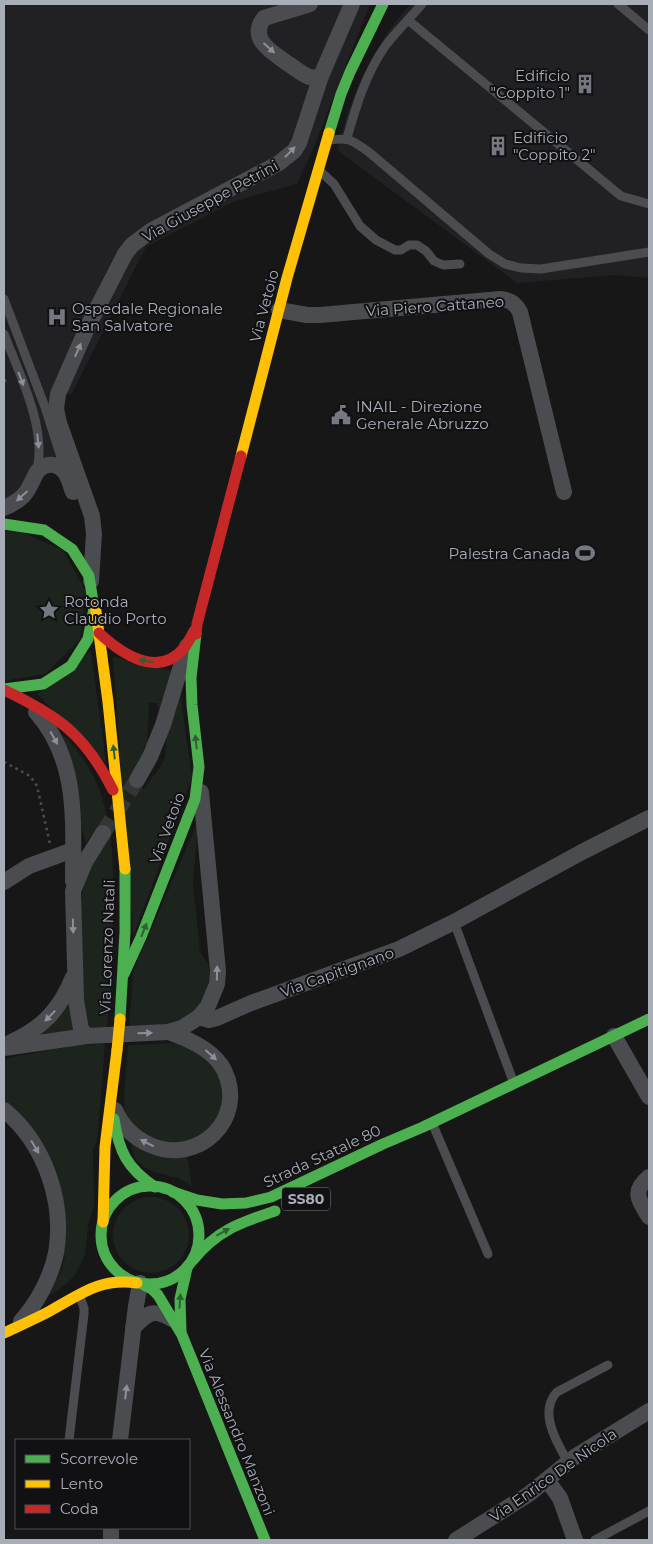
<svg xmlns="http://www.w3.org/2000/svg" width="653" height="1544" font-family="Montserrat,sans-serif">
	<style>
		.built { fill: #212123 }
		.grass { fill: #1d241e }
		.lines { fill: none; stroke-linecap: round; stroke-linejoin: round }
		.street-tunnel { stroke: #343537; stroke-width: 16; stroke-dasharray: 16 8; stroke-linecap: butt }
		.path { stroke: #4d4e52; stroke-width: 2.5; stroke-dasharray: 2.5 4; stroke-linecap: butt }
		.lane { stroke: #4b4c50; stroke-width: 9 }
		.street { stroke: #4b4c50; stroke-width: 16 }
		.fast { stroke: #4caf50; stroke-width: 11 }
		.slow { stroke: #ffc107; stroke-width: 11 }
		.jam { stroke: #c62828; stroke-width: 11 }
		.slow-bridge { stroke: #ffc107; stroke-width: 11 }
		.oneway { fill: #8c9099 }
		.oneway2 { fill: #2e6032 }
		.labels { text-anchor: middle; dominant-baseline: central; stroke-width: 4; stroke-linejoin: round; paint-order: stroke }
		.shield { fill: #111113; stroke: #7b7e86; stroke-width: 1 }
		.shield-label { font-size: 14px; font-weight: bold; fill: #a8adb8 }
		.poi-label { font-size: 15px; fill: #a8adb8; stroke: #111113; text-anchor: start }
		.street-label { font-size: 15px; fill: #a8adb8; stroke: #111113 }
	</style>
	<rect width="100%" height="100%" fill="#171717"/>
	<g class="built">
		<path d="M4,4h366l-54,138 -19,42 -62,17 -89,46 -75,148 -19,-8 -4,19 21,61 -28,10 -37,38z"/>
		<path d="M410,4h239v274l-35,-3 -97,8 -180,-133 11,-38 13,-33 26,-46z"/>
	</g>
	<g class="grass">
		<path d="M4,531h15l44,19 23,42 -6,48 -35,34 -41,7z"/>
		<path d="M91,651l15,112 -69,-69z"/>
		<path d="M113,657l57,13 1,2 -11,36h-2l-1,-5h-8l-2,43h-3l-1,11 -13,23 14,9 17,-23 4,-9 3,-32 11,-43 13,96 -59,159z"/>
		<path d="M53,729c6,4 14,8 18,14 44,51 43,109 42,173 -1,38 -3,76 -6,114l-17,-2 -7,-29 -3,-79 2,-26 4,-18 6,-13 15,-22 -13,-10 -8,12z"/>
		<path d="M198,821l-5,62 7,69 8,12 2,11 -5,23 -11,15 -25,13 -40,2 4,-56z"/>
		<path d="M69,1001l5,30 -43,9z"/>
		<path d="M177,1043l21,10 9,8 8,8 5,11 3,15 -2,20 -9,15 -35,16 -29,-6 -23,-25 -1,-20 4,-50z"/>
		<path d="M105,1044l-8,97 -4,9 1,56 -6,19 -3,30 -10,20 -10,10 -14,10 -1,-2 12,-24 3,-13 -3,-2 2,-44 -60,-107v-43l9,-3 64,-12z"/>
		<path d="M130,1142c17,14 35,17 57,14l5,30 -14,-8 -24,-6 -10,-5 -9,-8z"/>
		<circle cx="151" cy="1235" r="38"/>
	</g>
	<g class="lines">
		<path class="street-tunnel" d="M103,833l34,-53"/>
		<g class="path">
			<path d="M4,381l6,-2"/>
			<path d="M4,762l26,14 7,10 13,58"/>
		</g>
		<g class="lane">
			<path d="M618,4l31,26"/>
			<path d="M408,20l213,176 28,8"/>
			<path d="M347,138c9,-32 19,-65 39,-93 11,-14 24,-27 36,-41"/>
			<path d="M330,140c21,-3 23,1 40,13l119,101 16,10 16,4 20,1 108,-17"/>
			<path d="M320,171l14,13 26,42 16,14 19,10h6l8,-5h8l9,6 8,10 9,4 17,-1"/>
			<path d="M4,299l41,108 20,63"/>
			<path d="M4,334c15,39 43,94 33,136"/>
			<path d="M454,922l59,159"/>
			<path d="M433,1125l55,129"/>
			<path d="M69,1440l15,-126v-6l-4,-11"/>
			<path d="M568,1462c-11,-19 -30,-50 -11,-70l51,-27"/>
			<path d="M595,1540l54,-29"/>
		</g>
		<g class="street">
			<path d="M310,4l-46,14c-16,21 8,34 23,45 7,4 15,12 23,14 4,1 8,0 11,-1"/>
			<path d="M279,310l28,5h13l181,-16c10,1 15,5 19,13l44,180"/>
			<path d="M4,508c7,-3 14,-7 19,-12 7,-7 9,-16 14,-24 8,-11 22,-9 29,2 3,5 5,13 7,18"/>
			<path d="M91,581l3,-47 -2,-18 -33,-93 -3,-14 2,-15 29,-66 38,-74 7,-9 20,-15 127,-67 15,-12 5,-8 22,-67 31,-72"/>
			<path d="M36,712c43,49 37,109 37,169"/>
			<path d="M137,780l13,-23 13,-32 24,-79"/>
			<path d="M4,882l25,-16 44,-16"/>
			<path d="M199,1017l10,3 8,-2 34,-15 148,-54 55,-27 128,-70 67,-34"/>
			<path d="M87,1036l-6,-7 -5,-29 -3,-109 12,-29 18,-29"/>
			<path d="M614,1036l35,61"/>
			<path d="M11,1042c32,-14 49,-33 62,-65"/>
			<path d="M4,1048l83,-12 81,-4 14,-4 17,-11 9,-11 9,-22 1,-13 -17,-179"/>
			<path d="M4,1110c40,33 61,91 52,143 -5,24 -18,49 -35,68"/>
			<path d="M115,1110c7,16 19,28 35,35 48,21 98,-26 74,-75 -10,-20 -35,-31 -56,-38"/>
			<path d="M649,1177c-18,15 -10,23 0,40"/>
			<path d="M133,1328c14,-15 20,-20 39,-9"/>
			<path d="M120,1440l16,-134 4,-23"/>
			<path d="M547,1480l13,18 15,42"/>
			<path d="M111,1528v12"/>
			<path d="M456,1540l73,-46 47,-38 73,-45"/>
		</g>
		<g class="fast">
			<path d="M329,133l12,-39 9,-22 33,-68"/>
			<path d="M4,524l40,6 28,19 17,27 5,32 -6,31 -17,27 -28,18 -39,5"/>
			<path d="M124,974l17,-37 54,-138 4,-32 -7,-62 -1,-27 5,-44"/>
			<path d="M120,1019l5,-87v-63"/>
			<path d="M114,1119c5,33 13,49 41,68"/>
			<circle cx="150" cy="1235" r="49"/>
			<path d="M173,1192l24,8 25,4 24,-1 25,-6 112,-53 40,-17 226,-108"/>
			<path d="M193,1260c24,-30 47,-37 82,-49"/>
			<path d="M140,1283l12,6 6,6 24,40 83,205"/>
			<path d="M181,1331l-1,-32 7,-31"/>
		</g>
		<g class="slow">
			<path d="M241,456l46,-178 42,-145"/>
			<path d="M95,604l13,98 17,167"/>
			<path d="M103,1222l2,-75 12,-97"/>
			<path d="M4,1333c15,-7 31,-14 46,-22 31,-17 49,-33 87,-28"/>
		</g>
		<g class="jam">
			<path d="M99,633c23,21 59,46 85,15 4,-5 7,-11 10,-17"/>
			<path d="M196,634l1,-10 44,-168"/>
			<path d="M4,690c55,26 81,45 109,100"/>
		</g>
		<path class="slow-bridge" d="M117,1050l3,-31"/>
	</g>
	<defs><path id="oneway-solid" d="M-6-.8H1V-3.2L6.5 0L1 3.2V.8H-6Z" transform="scale(1.25)"/></defs>
	<g class="oneway">
		<use href="#oneway-solid" transform="translate(269 48) rotate(42)"/>
		<use href="#oneway-solid" transform="translate(290 152) rotate(-46)"/>
		<use href="#oneway-solid" transform="translate(78 350) rotate(-66)"/>
		<use href="#oneway-solid" transform="translate(21 379) rotate(69)"/>
		<use href="#oneway-solid" transform="translate(38 441) rotate(84)"/>
		<use href="#oneway-solid" transform="translate(22 496) rotate(138)"/>
		<use href="#oneway-solid" transform="translate(54 738) rotate(61)"/>
		<use href="#oneway-solid" transform="translate(73 926) rotate(89)"/>
		<use href="#oneway-solid" transform="translate(217 973) rotate(-89)"/>
		<use href="#oneway-solid" transform="translate(50 1016) rotate(134)"/>
		<use href="#oneway-solid" transform="translate(145 1033) rotate(-2)"/>
		<use href="#oneway-solid" transform="translate(211 1055) rotate(42)"/>
		<use href="#oneway-solid" transform="translate(147 1143) rotate(-153)"/>
		<use href="#oneway-solid" transform="translate(35 1147) rotate(59)"/>
		<use href="#oneway-solid" transform="translate(126 1392) rotate(-83)"/>
	</g>
	<g class="oneway2">
		<use href="#oneway-solid" transform="translate(146 661) rotate(-170)"/>
		<use href="#oneway-solid" transform="translate(196 742) rotate(-96)"/>
		<use href="#oneway-solid" transform="translate(114 752) rotate(-96)"/>
		<use href="#oneway-solid" transform="translate(144 930) rotate(-68)"/>
		<use href="#oneway-solid" transform="translate(223 1232) rotate(-29)"/>
		<use href="#oneway-solid" transform="translate(180 1301) rotate(-86)"/>
	</g>
	<defs>
		<symbol id="building-bare" viewBox="-9 -9 18 18"><path d="M-4-6H4V6H1V3H-1V6H-4ZM-2.5-4.3h1.7v1.8h-1.7ZM.8-4.3h1.7v1.8H.8ZM-2.5-1h1.7V.8h-1.7ZM.8-1h1.7V.8H.8Z" fill="#757880" stroke="#111113" stroke-width="2.5" paint-order="stroke"/></symbol>
		<symbol id="hospital-bare" viewBox="-9 -9 18 18"><path d="M-5-5h3v3.5h4V-5h3V5h-3V1.5h-4V5h-3Z" fill="#757880" stroke="#111113" stroke-width="2.5" paint-order="stroke"/></symbol>
		<symbol id="civic-bare" viewBox="-9 -9 18 18"><path d="M-.6-6.5H3V-4.5H.6V-3L4-1V1h2V6H-6V1h2V-1L-.6-3ZM-1.2 2.5V6h2.4V2.5Z" fill="#757880" stroke="#111113" stroke-width="2.5" paint-order="stroke"/></symbol>
		<symbol id="stadium-bare" viewBox="-9 -9 18 18"><path d="M0-5a6.5 5 0 1 0 0 10a6.5 5 0 1 0 0-10ZM-3.5-1.8h7v3.6h-7Z" fill="#757880" stroke="#111113" stroke-width="2.5" paint-order="stroke"/></symbol>
		<symbol id="sight-bare" viewBox="-9 -9 18 18"><path d="M0-6L1.8-2.2L6-1.7L2.9 1.2L3.7 5.4L0 3.3L-3.7 5.4L-2.9 1.2L-6-1.7L-1.8-2.2Z" fill="#757880" stroke="#111113" stroke-width="2.5" paint-order="stroke"/></symbol>
	</defs>
	<g fill-rule="evenodd">
		<use href="#building-bare" x="571" y="70" width="28" height="28"/>
		<use href="#building-bare" x="484" y="132" width="28" height="28"/>
		<use href="#hospital-bare" x="43" y="303" width="28" height="28"/>
		<use href="#civic-bare" x="327" y="401" width="28" height="28"/>
		<use href="#stadium-bare" x="571" y="539" width="28" height="28"/>
		<use href="#sight-bare" x="35" y="596" width="28" height="28"/>
	</g>
	<g class="labels">
		<rect class="shield" x="282" y="1187.5" width="48" height="23" rx="4"/>
		<g class="shield-label">
			<text x="306" y="1199">SS80</text>
		</g>
		<g class="poi-label">
			<text x="570" y="75" text-anchor="end">Edificio<tspan x="570" dy="17">"Coppito 1"</tspan></text>
			<text x="513" y="137">Edificio<tspan x="513" dy="17">"Coppito 2"</tspan></text>
			<text x="72" y="308">Ospedale Regionale<tspan x="72" dy="17">San Salvatore</tspan></text>
			<text x="356" y="406">INAIL - Direzione<tspan x="356" dy="17">Generale Abruzzo</tspan></text>
			<text x="570" y="553" text-anchor="end">Palestra Canada</text>
			<text x="64" y="601">Rotonda<tspan x="64" dy="17">Claudio Porto</tspan></text>
		</g>
		<g class="street-label">
			<text transform="translate(210 201) rotate(-29)">Via Giuseppe Petrini</text>
			<text transform="translate(264 306) rotate(-75)">Via Vetoio</text>
			<text transform="translate(435 306) rotate(-4)">Via Piero Cattaneo</text>
			<text transform="translate(167 828) rotate(-70)">Via Vetoio</text>
			<text transform="translate(107 947) rotate(-88)">Via Lorenzo Natali</text>
			<text transform="translate(337 972) rotate(-20)">Via Capitignano</text>
			<text transform="translate(322 1156) rotate(-25)">Strada Statale 80</text>
			<text transform="translate(237 1432) rotate(68)">Via Alessandro Manzoni</text>
			<text transform="translate(553 1475) rotate(-35)">Via Enrico De Nicola</text>
		</g>
	</g>
	<rect width="653" height="1544" fill="none" stroke="#a8adb8" stroke-width="10"/>
	<rect x="15" y="1439" width="175" height="90" fill="#111113" stroke="#4d4f55"/>
	<rect x="25" y="1455" width="25" height="8" fill="#4caf50" stroke="#4d4f55"/>
	<text x="60" y="1464" font-size="15" fill="#a8adb8">Scorrevole</text>
	<rect x="25" y="1480" width="25" height="8" fill="#ffc107" stroke="#4d4f55"/>
	<text x="60" y="1489" font-size="15" fill="#a8adb8">Lento</text>
	<rect x="25" y="1505" width="25" height="8" fill="#c62828" stroke="#4d4f55"/>
	<text x="60" y="1514" font-size="15" fill="#a8adb8">Coda</text>
</svg>
